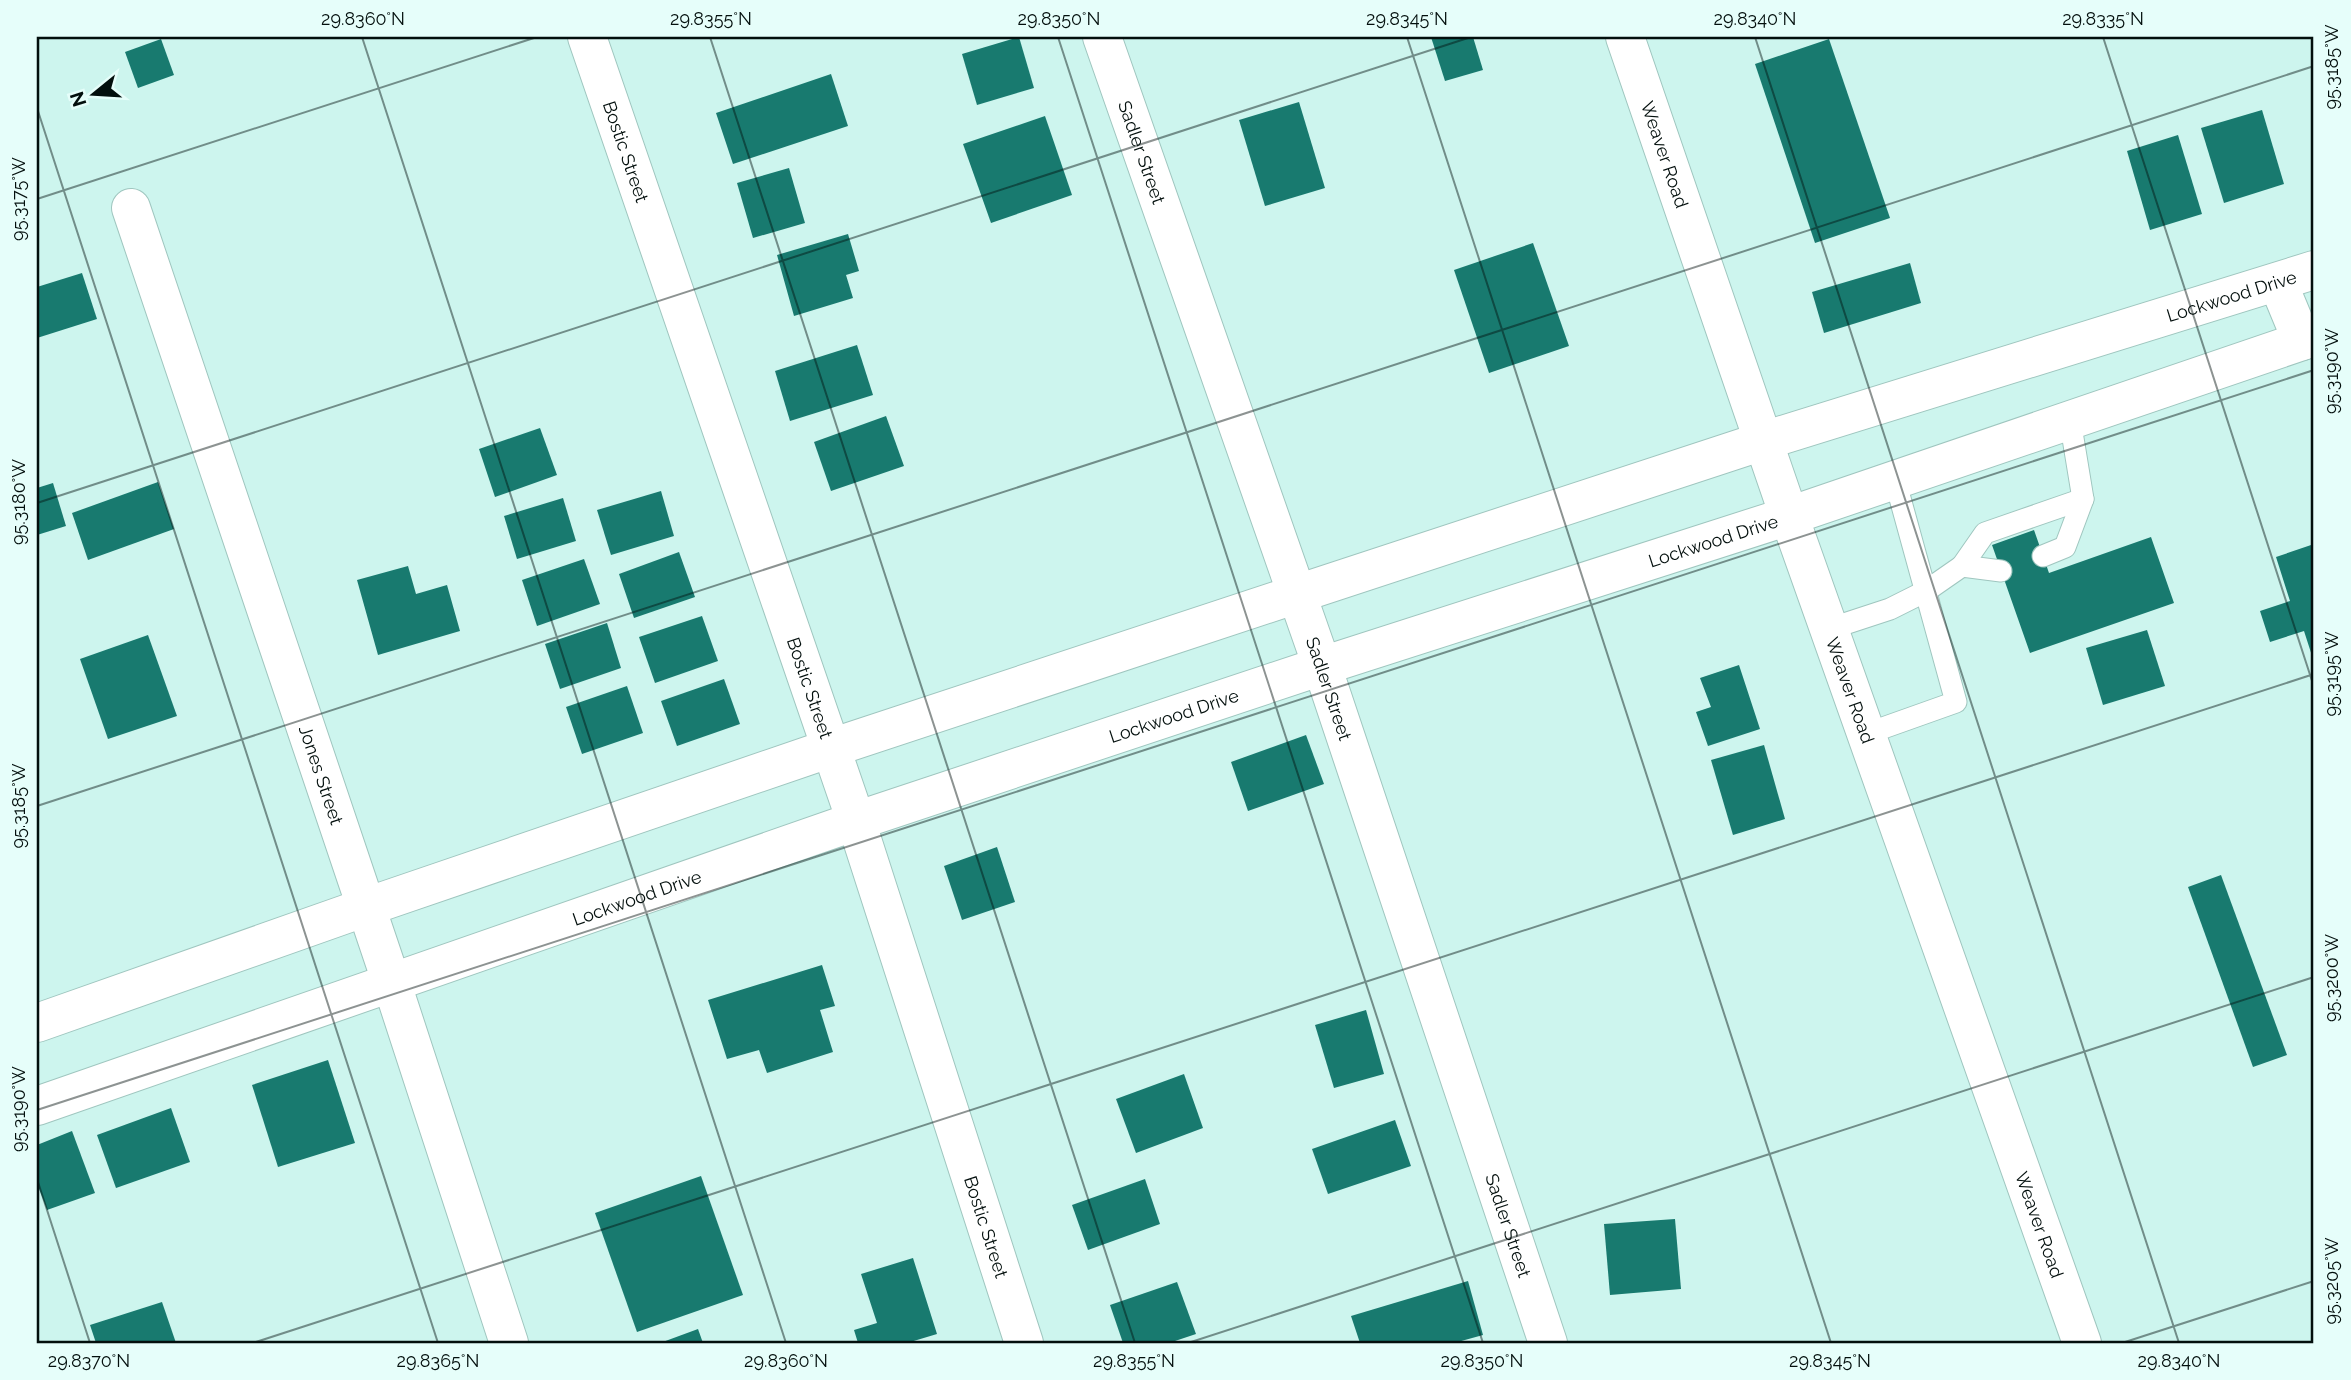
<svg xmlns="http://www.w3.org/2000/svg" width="2351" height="1380" font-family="Raleway,sans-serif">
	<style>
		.building { fill: #187a6f }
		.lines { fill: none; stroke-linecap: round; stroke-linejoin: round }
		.service-casing { stroke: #9fc6bf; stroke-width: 23 }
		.minor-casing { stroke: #9fc6bf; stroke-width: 40 }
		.tertiary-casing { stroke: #9fc6bf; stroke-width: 40 }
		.secondary-casing { stroke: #9fc6bf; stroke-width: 40 }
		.service { stroke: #fff; stroke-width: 21 }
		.minor { stroke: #fff; stroke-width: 38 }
		.tertiary { stroke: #fff; stroke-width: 38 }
		.secondary { stroke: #fff; stroke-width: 38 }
		.ticks { fill: none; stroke: #030f0d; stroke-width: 2; stroke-opacity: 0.45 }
		.labels { text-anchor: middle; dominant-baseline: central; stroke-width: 5; stroke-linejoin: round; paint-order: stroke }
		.street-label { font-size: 18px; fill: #030f0d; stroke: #e6fefa }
		.neatline { fill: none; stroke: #030f0d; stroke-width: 2.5 }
		.ticks-label { font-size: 18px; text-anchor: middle; fill: #030f0d }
	</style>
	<rect width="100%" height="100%" fill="#cdf5ee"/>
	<g class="building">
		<path d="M1019,37l15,51 -57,17 -15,-51z"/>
		<path d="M1431,37h42l10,33 -38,11z"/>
		<path d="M161,39l13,36 -36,13 -13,-36z"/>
		<path d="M1829,39l61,179 -75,25 -60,-179z"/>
		<path d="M831,74l17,52 -115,38 -17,-51z"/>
		<path d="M1299,102l26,86 -60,18 -26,-86z"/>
		<path d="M2262,110l22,74 -60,19 -23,-75z"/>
		<path d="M1045,116l27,79 -81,28 -28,-79z"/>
		<path d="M2178,135l24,79 -52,16 -23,-79z"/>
		<path d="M789,168l16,55 -52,15 -16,-55z"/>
		<path d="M848,234l11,37 -13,4 7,23 -59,18 -17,-61z"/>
		<path d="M1533,243l36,103 -80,27 -35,-103z"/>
		<path d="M1910,263l11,40 -97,30 -12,-41z"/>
		<path d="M82,273l15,46 -60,19v-51z"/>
		<path d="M857,345l16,50 -83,26 -15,-50z"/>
		<path d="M886,416l18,50 -73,25 -17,-49z"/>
		<path d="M540,428l17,47 -62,22 -16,-48z"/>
		<path d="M158,482l16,47 -86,31 -16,-47z"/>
		<path d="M53,483l13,43 -29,9v-47z"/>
		<path d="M661,491l13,45 -63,19 -14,-45z"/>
		<path d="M563,498l13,43 -59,18 -13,-43z"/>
		<path d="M2034,530l15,43 102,-36 23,66 -144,50 -38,-108z"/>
		<path d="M2314,544v118l-10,-31 -34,11 -10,-31 30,-10 -14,-44z"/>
		<path d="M679,552l16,45 -61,21 -15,-44z"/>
		<path d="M584,559l16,45 -63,22 -15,-46z"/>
		<path d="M408,566l8,28 31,-9 13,46 -82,24 -21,-75z"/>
		<path d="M702,616l16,45 -63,22 -16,-46z"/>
		<path d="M607,623l14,45 -61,21 -15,-45z"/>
		<path d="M2147,630l18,56 -62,19 -17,-57z"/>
		<path d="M148,635l29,81 -69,23 -28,-80z"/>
		<path d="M1739,665l21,64 -52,17 -12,-34 15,-5 -11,-29z"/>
		<path d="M724,679l16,45 -63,22 -16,-45z"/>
		<path d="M627,686l16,47 -61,21 -16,-47z"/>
		<path d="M1306,735l18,49 -76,27 -17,-49z"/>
		<path d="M1764,745l21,74 -52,16 -22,-75z"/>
		<path d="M997,847l18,55 -53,18 -18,-54z"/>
		<path d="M2221,875l66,180 -34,12 -65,-180z"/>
		<path d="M822,965l13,41 -15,4 13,42 -66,21 -8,-23 -32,9 -19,-59z"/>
		<path d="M1366,1010l18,64 -50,14 -19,-63z"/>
		<path d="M328,1060l27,83 -77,24 -26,-82z"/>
		<path d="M1184,1074l19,54 -67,25 -20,-54z"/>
		<path d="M171,1108l19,54 -74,26 -19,-53z"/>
		<path d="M1395,1120l16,46 -83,28 -16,-45z"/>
		<path d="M72,1131l23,62 -48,17 -10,-27v-38z"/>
		<path d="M701,1176l42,119 -106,37 -42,-119z"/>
		<path d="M1145,1179l15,45 -72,26 -16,-45z"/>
		<path d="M1675,1219l6,70 -71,6 -6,-71z"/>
		<path d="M913,1258l24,76 -30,9h-49l-4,-13 23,-7 -16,-49z"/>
		<path d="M1468,1281l15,54 -29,8h-94l-9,-27z"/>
		<path d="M1177,1282l19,52 -27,9h-46l-13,-38z"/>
		<path d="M162,1302l14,41h-80l-6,-18z"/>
		<path d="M698,1329l5,14h-43z"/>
	</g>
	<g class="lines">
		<defs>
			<g id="service">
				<path d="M2043,556l22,-9 18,-48 -13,-79"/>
				<path d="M1962,566l23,-33 98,-34"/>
				<path d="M1829,629l61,-20 36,-18 36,-25 39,5"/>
				<path d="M1866,734l90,-32 -61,-222"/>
			</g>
			<g id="minor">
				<path id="s1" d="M587,37l269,784 168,522"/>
				<path id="s2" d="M1102,37l220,629 226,677"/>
				<path id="s3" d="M131,208l261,776 117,359"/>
			</g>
			<g id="tertiary">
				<path id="s4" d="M1625,37l164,479 293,827"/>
			</g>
			<g id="secondary">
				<path d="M2278,283l24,58"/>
				<path id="s5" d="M37,1023l329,-116 465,-159 466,-154 466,-153 551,-171"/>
				<path id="s6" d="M37,1106l819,-285 466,-155 467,-150 525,-179"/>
			</g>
		</defs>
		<use href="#service" class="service-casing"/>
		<use href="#minor" class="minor-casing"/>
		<use href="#tertiary" class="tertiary-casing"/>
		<use href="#secondary" class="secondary-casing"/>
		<use href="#service" class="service"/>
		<use href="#minor" class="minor"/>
		<use href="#tertiary" class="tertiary"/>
		<use href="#secondary" class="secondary"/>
	</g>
	<path class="ticks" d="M362,37l424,1306M710,37l425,1306M1058,37l425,1306M1407,37l424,1306M1755,37l424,1306M2103,37l211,650M37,108l401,1235M37,199l500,-162M37,503l1434,-466M37,806l2277,-740M37,1110l2277,-740M37,1179l53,164M253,1343l2061,-669M1188,1343l1126,-366M2122,1343l192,-62"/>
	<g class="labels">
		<g class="street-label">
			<text stroke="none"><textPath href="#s1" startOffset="121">Bostic Street</textPath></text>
			<text stroke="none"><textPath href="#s2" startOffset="122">Sadler Street</textPath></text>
			<text stroke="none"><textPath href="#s4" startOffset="124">Weaver Road</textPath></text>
			<text stroke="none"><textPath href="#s5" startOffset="2312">Lockwood Drive</textPath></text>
			<text stroke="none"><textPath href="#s6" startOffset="1769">Lockwood Drive</textPath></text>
			<text stroke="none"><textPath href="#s1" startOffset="688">Bostic Street</textPath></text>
			<text stroke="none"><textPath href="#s2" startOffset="690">Sadler Street</textPath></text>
			<text stroke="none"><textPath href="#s4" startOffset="691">Weaver Road</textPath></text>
			<text stroke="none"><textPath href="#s6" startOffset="1202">Lockwood Drive</textPath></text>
			<text stroke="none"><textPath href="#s3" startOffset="598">Jones Street</textPath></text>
			<text stroke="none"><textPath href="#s6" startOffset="635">Lockwood Drive</textPath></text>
			<text stroke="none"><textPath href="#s4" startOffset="1258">Weaver Road</textPath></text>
			<text stroke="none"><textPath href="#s2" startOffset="1256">Sadler Street</textPath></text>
			<text stroke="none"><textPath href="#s1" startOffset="1255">Bostic Street</textPath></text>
		</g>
	</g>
	<rect width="2351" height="1380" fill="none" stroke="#e6fefa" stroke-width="77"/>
	<g transform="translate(94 94) rotate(252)" stroke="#e6fefa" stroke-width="5" paint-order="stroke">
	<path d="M0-5L12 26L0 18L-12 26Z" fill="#030f0d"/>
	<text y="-10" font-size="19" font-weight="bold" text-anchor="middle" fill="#030f0d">N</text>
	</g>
	<rect x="38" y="38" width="2274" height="1304" class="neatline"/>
	<g class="ticks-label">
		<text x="363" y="25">29.8360°N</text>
		<text x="711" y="25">29.8355°N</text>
		<text x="1059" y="25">29.8350°N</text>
		<text x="1407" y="25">29.8345°N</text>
		<text x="1755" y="25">29.8340°N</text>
		<text x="2103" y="25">29.8335°N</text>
		<text transform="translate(2332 67) rotate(-90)" y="6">95.3185°W</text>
		<text transform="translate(19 199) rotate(-90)" y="6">95.3175°W</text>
		<text transform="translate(2332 371) rotate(-90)" y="6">95.3190°W</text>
		<text transform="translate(19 502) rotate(-90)" y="6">95.3180°W</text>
		<text transform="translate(2332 674) rotate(-90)" y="6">95.3195°W</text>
		<text transform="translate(19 806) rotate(-90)" y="6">95.3185°W</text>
		<text transform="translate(2332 978) rotate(-90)" y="6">95.3200°W</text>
		<text transform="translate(19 1109) rotate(-90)" y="6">95.3190°W</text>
		<text transform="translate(2332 1281) rotate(-90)" y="6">95.3205°W</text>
		<text x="89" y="1367">29.8370°N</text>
		<text x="438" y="1367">29.8365°N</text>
		<text x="786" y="1367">29.8360°N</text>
		<text x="1134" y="1367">29.8355°N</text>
		<text x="1482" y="1367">29.8350°N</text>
		<text x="1830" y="1367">29.8345°N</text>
		<text x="2179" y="1367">29.8340°N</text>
	</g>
</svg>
